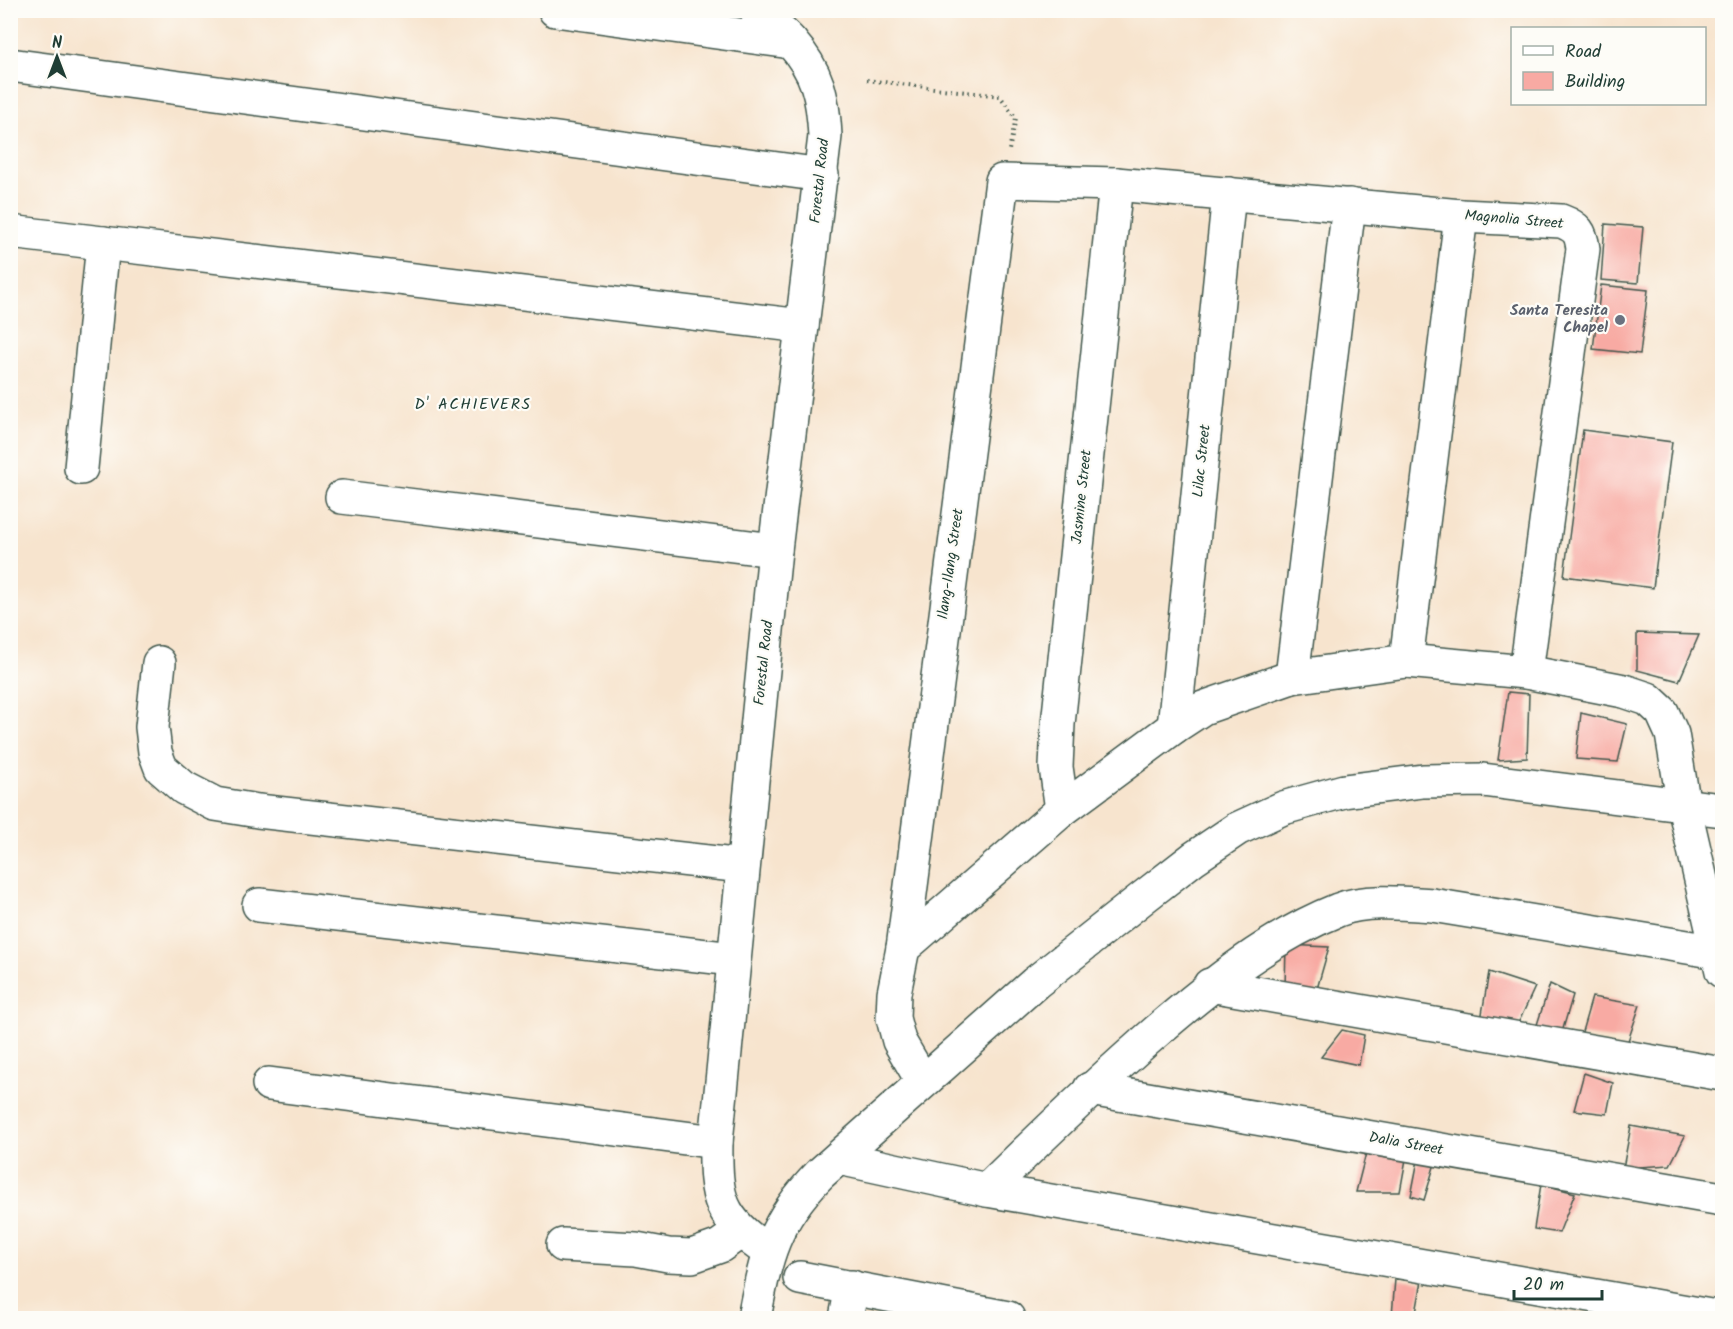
<svg xmlns="http://www.w3.org/2000/svg" width="1733" height="1329" font-family="Kalam,sans-serif">
	<style>
		.building { fill: #f8aaa3 }
		.lines { fill: none; stroke-linecap: round; stroke-linejoin: round }
		.minor-casing { stroke: #3f564b; stroke-width: 36 }
		.tertiary-casing { stroke: #3f564b; stroke-width: 36 }
		.path { stroke: #3f564b; stroke-width: 4; stroke-dasharray: 1.5 4.5; stroke-linecap: butt }
		.minor { stroke: #fff; stroke-width: 33 }
		.tertiary { stroke: #fff; stroke-width: 33 }
		.worship-dot { fill: #6b7280; stroke: #fdfcf7; stroke-width: 2 }
		.labels { text-anchor: middle; dominant-baseline: central; stroke-width: 4.5; stroke-linejoin: round; paint-order: stroke }
		.street-label { font-size: 15px; fill: #1f3d34; stroke: #fdfcf7 }
		.worship-label { font-size: 15px; font-weight: bold; fill: #5b616d; stroke: #fdfcf7; text-anchor: end }
		.neighbourhood-label { font-size: 16px; letter-spacing: 1.5px; fill: #1f3d34; stroke: #fdfcf7 }
	</style>
	<rect width="100%" height="100%" fill="#fdfcf7"/>
	<filter id="ink" filterUnits="userSpaceOnUse"><feTurbulence type="fractalNoise" baseFrequency=".0167" numOctaves="2"/><feDisplacementMap in="SourceGraphic" scale="12" xChannelSelector="R" yChannelSelector="G"/><feConvolveMatrix kernelMatrix="1 2 1 2 8 2 1 2 1" color-interpolation-filters="sRGB"/></filter>
	<filter id="wash" filterUnits="userSpaceOnUse"><feTurbulence type="fractalNoise" baseFrequency=".008" numOctaves="4" result="noise"/><feDisplacementMap in="SourceGraphic" scale="24" xChannelSelector="R" yChannelSelector="G"/><feGaussianBlur stdDeviation="1.35" result="paint"/><feColorMatrix in="noise" values="0 0 0 0 0 0 0 0 0 0 0 0 0 0 0 0 0 1.4 0 .05"/><feComposite in="paint" operator="in"/></filter>
	<g filter="url(#wash)">
		<rect width="100%" height="100%" fill="#f7e4ce"/>
		<g id="blocks">
			<g class="building">
				<path d="M1605,224l38,3 -5,56 -37,-3z"/>
				<path d="M1601,285l47,5 -8,64 -47,-5z"/>
				<path d="M1583,430l89,12 -19,146 -89,-12z"/>
				<path d="M1637,633l62,2 -20,46 -42,-11z"/>
				<path d="M1508,692l21,2 -2,64 -29,2z"/>
				<path d="M1581,713l46,11 -9,38 -42,-3z"/>
				<path d="M1286,945l43,2 -14,49 -30,-8z"/>
				<path d="M1489,972l46,15 -18,39 -36,-6z"/>
				<path d="M1550,984l23,11 -13,44 -25,-8z"/>
				<path d="M1592,997l48,8 -12,36 -47,-6z"/>
				<path d="M1342,1030l22,5 -5,30 -38,-8z"/>
				<path d="M1584,1073l29,10 -6,31 -33,-4z"/>
				<path d="M1631,1126l54,10 -15,29 -47,3z"/>
				<path d="M1367,1149l39,10 -6,33h-44z"/>
				<path d="M1418,1160h18l-12,40 -13,-4z"/>
				<path d="M1541,1184l34,9 -16,40 -25,-4z"/>
				<path d="M1395,1279l27,2 -7,37 -23,-2z"/>
			</g>
		</g>
	</g>
	<g filter="url(#ink)">
		<use href="#blocks" fill-opacity="0" stroke="#3f564b" stroke-width="1.5"/>
		<g class="lines">
			<defs>
				<g id="minor">
					<path d="M555,10l236,32"/>
					<path d="M757,10c10,12 24,20 34,32 27,30 32,55 34,94l-50,414 -59,592c-1,56 3,77 52,109"/>
					<path d="M10,65l812,110"/>
					<path d="M10,232l792,94"/>
					<path d="M81,468l22,-225"/>
					<path d="M342,497l433,53"/>
					<path d="M1406,661l55,-445"/>
					<path d="M159,663l-7,64 3,25 6,16 23,20 31,16 43,7 485,55"/>
					<path d="M1292,677l57,-472"/>
					<path d="M1174,727l55,-533"/>
					<path d="M1062,810l-6,-43 2,-43 58,-540"/>
					<path d="M259,905l474,54"/>
					<path d="M903,948l99,-767 114,3 345,32 100,5c16,6 20,11 22,28l-57,423"/>
					<path d="M1210,985l512,89"/>
					<path d="M923,1082l-24,-41 -6,-23 1,-25 9,-45 159,-138 112,-83 29,-19 89,-31 114,-16 120,11 98,19 24,8 14,13 10,22 12,72 38,165"/>
					<path d="M269,1084l447,58"/>
					<path d="M1090,1089l632,110"/>
					<path d="M839,1158l148,32 735,128"/>
					<path d="M987,1190c56,-55 111,-108 170,-159 55,-47 113,-94 181,-121 26,-11 66,-7 94,-5l286,47"/>
					<path d="M563,1245l73,4 32,6 24,1 28,-10 21,-15"/>
					<path d="M800,1278l208,40"/>
					<path d="M846,1318l6,-31"/>
				</g>
				<path id="tertiary" d="M754,1318c12,-63 19,-96 66,-144l215,-191 110,-87 49,-38 43,-29 46,-21 61,-17 79,-10 60,-1 239,30"/>
			</defs>
			<use href="#minor" class="minor-casing"/>
			<use href="#tertiary" class="tertiary-casing"/>
			<path class="path" d="M867,80l133,16 16,22 -7,32"/>
			<use href="#minor" class="minor"/>
			<use href="#tertiary" class="tertiary"/>
		</g>
	</g>
	<circle class="worship-dot" cx="1620" cy="320" r="6"/>
	<g class="labels">
		<g class="street-label">
			<text transform="translate(820 181) rotate(-84)">Forestal Road</text>
			<text transform="translate(1514 220) rotate(5)">Magnolia Street</text>
			<text transform="translate(1202 461) rotate(-84)">Lilac Street</text>
			<text transform="translate(1082 497) rotate(-84)">Jasmine Street</text>
			<text transform="translate(951 564) rotate(-82)">Ilang-Ilang Street</text>
			<text transform="translate(764 663) rotate(-84)">Forestal Road</text>
			<text transform="translate(1406 1144) rotate(10)">Dalia Street</text>
		</g>
		<g class="worship-label">
			<text x="1608" y="311">Santa Teresita<tspan x="1608" dy="17">Chapel</tspan></text>
		</g>
		<g class="neighbourhood-label">
			<text x="473" y="404">D' ACHIEVERS</text>
		</g>
	</g>
	<rect width="1733" height="1329" fill="none" stroke="#fdfcf7" stroke-width="36"/>
	<rect x="1511" y="27" width="195" height="78" fill="#fdfcf7" stroke="#a4b0a9" stroke-width="1.5"/>
	<rect x="1523" y="46" width="30" height="9" fill="#ffffff" stroke="#a4b0a9" stroke-width="1.5"/>
	<text x="1565" y="57" font-size="18" fill="#1f3d34">Road</text>
	<rect x="1523" y="72" width="30" height="18" fill="#f8aaa3" stroke="#a4b0a9" stroke-width="1.5"/>
	<text x="1565" y="87" font-size="18" fill="#1f3d34">Building</text>
	<g transform="translate(57 57)" stroke="#fdfcf7" stroke-width="4.5" paint-order="stroke">
	<path d="M0-4.5L10 22L0 15L-10 22Z" fill="#1f3d34"/>
	<text y="-9" font-size="16" font-weight="bold" text-anchor="middle" fill="#1f3d34">N</text>
	</g>
	<path d="M1514 1290v9h88v-9" fill="none" stroke="#1f3d34" stroke-width="3"/>
	<text x="1523" y="1290" font-size="18" fill="#1f3d34" stroke="#fdfcf7" stroke-width="4.5" paint-order="stroke">20 m</text>
</svg>
